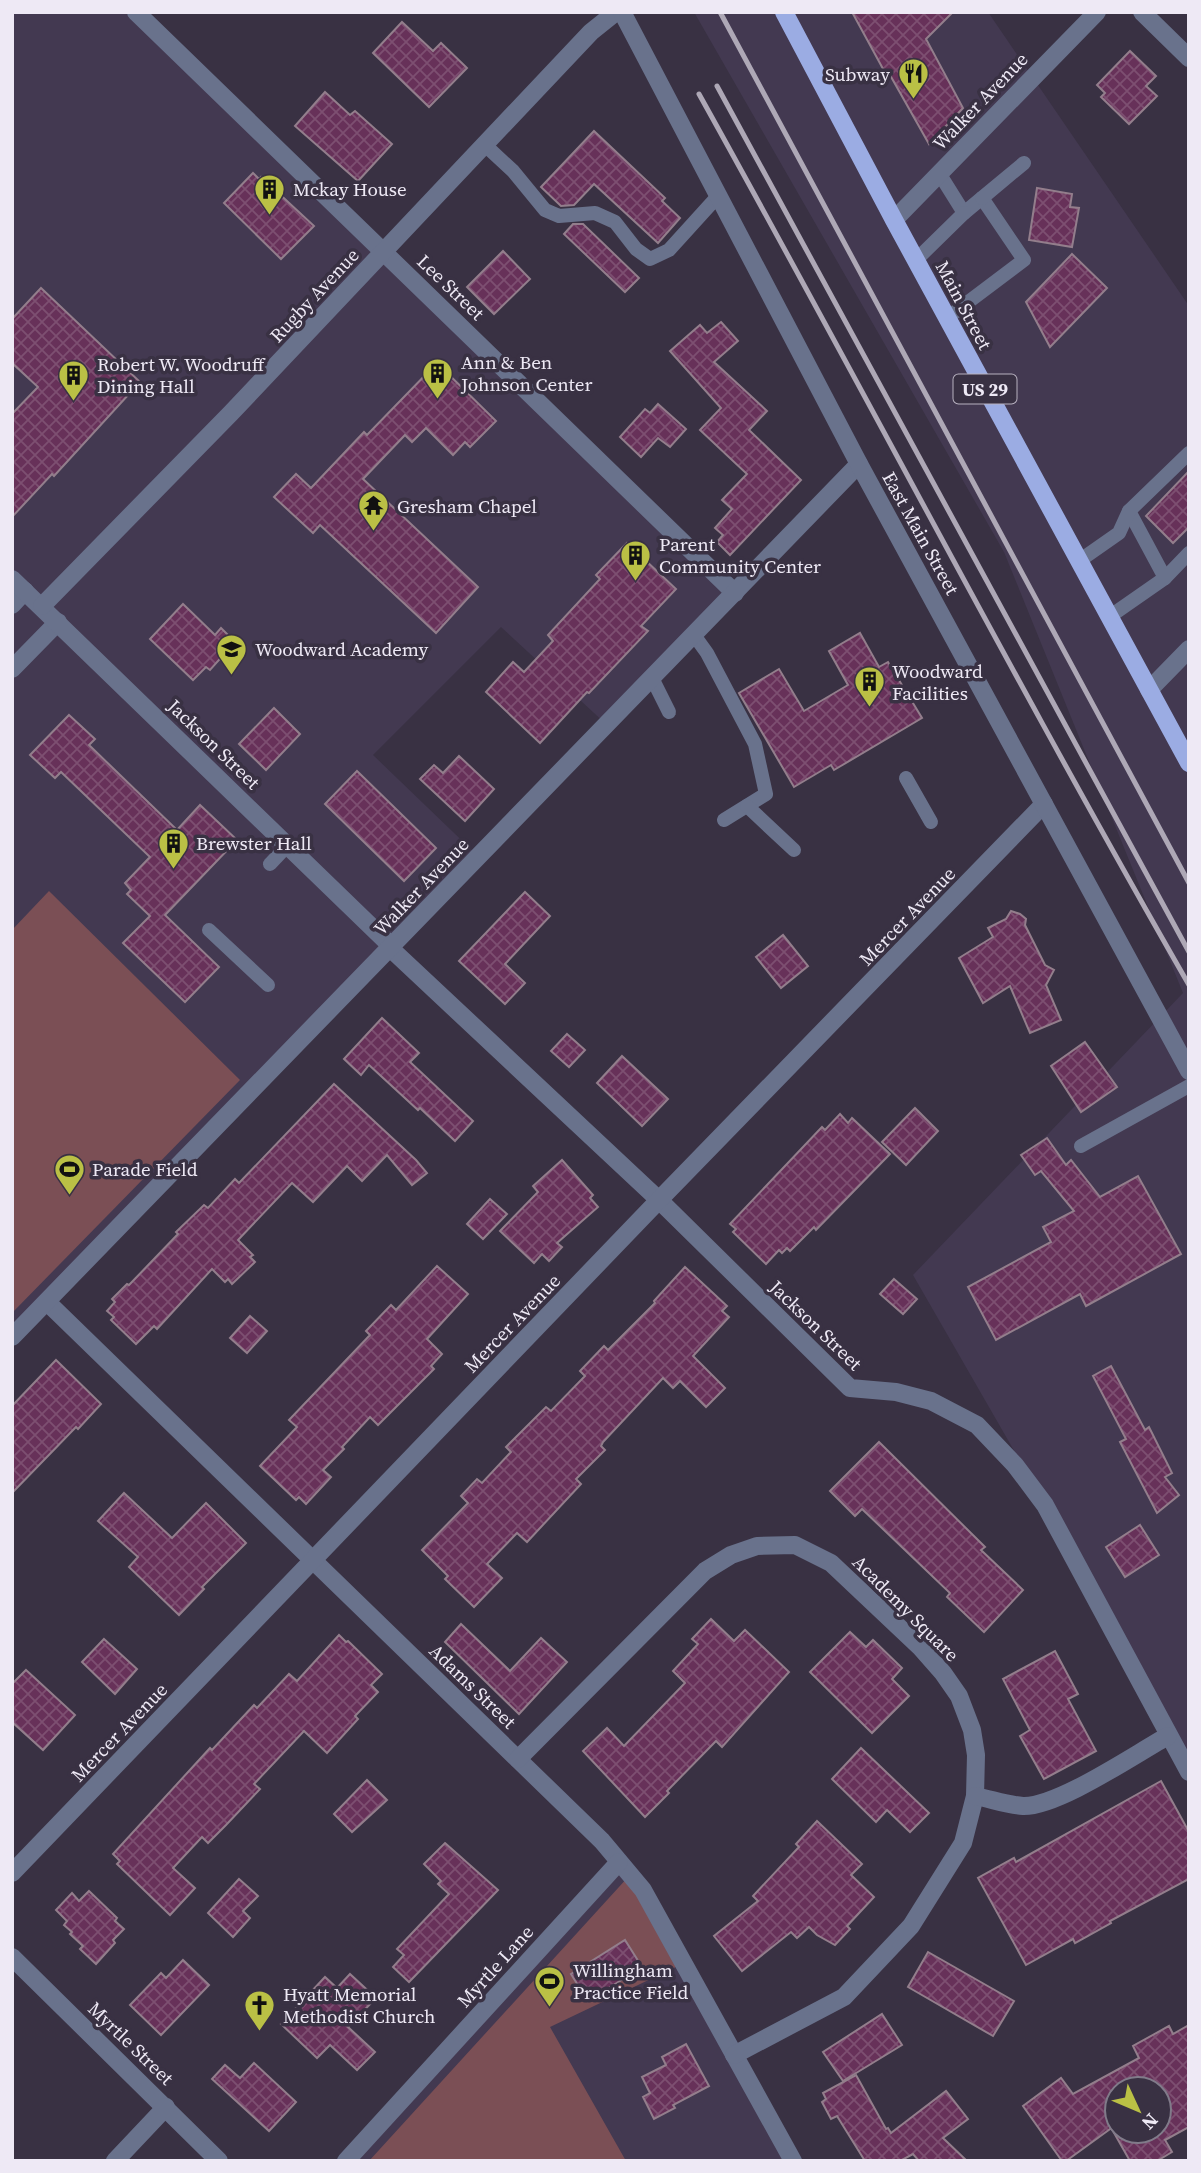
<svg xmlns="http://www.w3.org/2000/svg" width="1201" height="2173" font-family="'Source Serif 4',serif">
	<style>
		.built { fill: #433951 }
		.grass { fill: #7b4f55 }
		.building { fill: url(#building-cross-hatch); stroke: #937e8c; stroke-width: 2 }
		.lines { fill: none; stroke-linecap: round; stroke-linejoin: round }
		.service { stroke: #69728c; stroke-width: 14 }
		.pedestrian { stroke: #69728c; stroke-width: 18 }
		.minor { stroke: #69728c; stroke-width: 18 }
		.tertiary { stroke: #69728c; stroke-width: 18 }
		.primary { stroke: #9bace3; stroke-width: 18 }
		.rail { stroke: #aea8b6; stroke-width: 5 }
		.labels { text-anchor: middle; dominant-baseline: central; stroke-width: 7; stroke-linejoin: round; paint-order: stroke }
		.shield { fill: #393143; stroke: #b8b2c0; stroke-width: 2 }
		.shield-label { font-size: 18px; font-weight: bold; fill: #eee9f5 }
		.poi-label { font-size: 19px; fill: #eee9f5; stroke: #393143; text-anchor: start }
		.street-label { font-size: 19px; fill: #eee9f5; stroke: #393143 }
	</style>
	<defs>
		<pattern id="building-cross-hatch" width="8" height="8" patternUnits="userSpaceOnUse" patternTransform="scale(1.75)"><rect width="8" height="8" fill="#673159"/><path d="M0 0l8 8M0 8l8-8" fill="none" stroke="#7d4f71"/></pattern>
	</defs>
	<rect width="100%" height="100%" fill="#393143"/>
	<g class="built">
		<path d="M12,12h124l599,581 -128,132 -106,-98 -128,128 106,102 -467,480z"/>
		<path d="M694,12h294l201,294v1449l-276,-480 270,-282 -179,-441z"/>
		<path d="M619,1859l172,302h-443z"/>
	</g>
	<g class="grass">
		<path d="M49,891l191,189 -228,233v-383z"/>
		<path d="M629,1876l51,89 -130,62 76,134h-257z"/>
	</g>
	<g class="building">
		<path d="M852,12h101l-27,27 37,69 -34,36 -39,-69 -2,3z"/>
		<path d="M402,22l31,29 8,-8 26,25 -38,39 -56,-54z"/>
		<path d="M1130,51l26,25 -10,10 11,10 -28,28 -28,-27 4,-4 -8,-8z"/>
		<path d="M325,92l25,23 5,-4 37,33 -34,37 -63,-55z"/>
		<path d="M594,131l71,67 -3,3 18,17 -22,25 -64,-59 -20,21 -13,1 -20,-19z"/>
		<path d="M253,173l6,6 2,-2 53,49 -33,33 -57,-56z"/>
		<path d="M1037,188l35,6 -2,13 9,1 -7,39 -43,-7z"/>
		<path d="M573,224h10l56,54 -14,14 -61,-58z"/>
		<path d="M503,251l27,28 -36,35 -27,-27z"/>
		<path d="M1072,254l35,34 -57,59 -24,-45z"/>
		<path d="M41,288l99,94 -86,94 -2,-2 -40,43v-103l26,-27 -26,-24v-44z"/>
		<path d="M721,322l17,19 -24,21 53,49 -18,19 52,50 -71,75 -13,-13 6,-7 -8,-7 17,-19 -10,-9 25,-26 -47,-44 21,-22 -51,-57 30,-26 7,8z"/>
		<path d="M437,363l59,58 -26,26 -5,-5 -12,13 -27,-27 -14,14 -7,-7 -42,44 115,108 -42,46 -116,-108 -7,8 -39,-36 22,-23 15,14 53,-56 3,3z"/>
		<path d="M658,404l28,25 -16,18 -12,-9 -17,19 -21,-20 25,-28 5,4z"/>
		<path d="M1189,471v56l-16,16 -27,-27z"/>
		<path d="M627,543l49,46 -35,37 7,5 -59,62 -2,-1 -47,51 -54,-51 27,-30 11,10 29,-31 -5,-6 52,-56 -4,-4z"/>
		<path d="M183,604l32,31 6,-7 14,14 -25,28 -4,-3 -13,13 -43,-41z"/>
		<path d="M860,633l19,34 9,-5 34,56 -88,52 -3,-5 -37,22 -55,-94 40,-24 25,42 44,-26 -19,-34z"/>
		<path d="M274,708l26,26 -34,36 -27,-26z"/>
		<path d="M69,715l26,24 -6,6 88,85 23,-25 37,35 -72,75 54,52 -34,35 -62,-59 27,-27 -23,-22 4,-4 -6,-7 25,-26 -89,-85 -6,6 -25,-23z"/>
		<path d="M459,756l35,33 -29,32 -45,-42 14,-14 9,8z"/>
		<path d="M357,771l79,77 -32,33 -79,-77z"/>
		<path d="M525,892l25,24 -45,48 20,19 -20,21 -46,-43z"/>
		<path d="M1011,911l9,3 6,5 -1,6 20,40 9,5 -8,15 15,35 -31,13 -20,-47 -27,17 -24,-45 34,-21 -5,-9 18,-9z"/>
		<path d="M783,935l25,31 -27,22 -25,-31z"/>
		<path d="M382,1018l37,35 -9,9 63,59 -18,20 -35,-33 -2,2 -49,-45 -8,10 -17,-16z"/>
		<path d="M567,1034l18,16 -16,17 -18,-16z"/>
		<path d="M1085,1042l32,45 -36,25 -30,-46z"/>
		<path d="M622,1056l46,43 -26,27 -45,-43z"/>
		<path d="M334,1084l82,76 11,13 -15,12 -25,-30 -25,26 -15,-15 -34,36 -21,-19 -54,57 15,15 -3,2 5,5 -23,22 -4,-5 -3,3 -13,-13 -55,60 -3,-3 -18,18 -25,-24 3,-3 -7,-6 8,-9 -3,-3 15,-15 2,1 49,-51 -2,-2 28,-27 4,3 27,-29 4,4z"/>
		<path d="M915,1108l23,23 -32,34 -24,-23z"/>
		<path d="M840,1114l8,9 4,-5 38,36 -74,76 -2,-3 -24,24 -3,-3 -5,5 -3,-3 -13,14 -33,-32 3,-3 -6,-5 92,-97 3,3z"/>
		<path d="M1047,1138l19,27 5,-5 29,37 38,-21 43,78 -95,52 -6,-12 -84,46 -28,-53 83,-45 -8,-15 31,-16 -33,-40 -6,4 -14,-20z"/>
		<path d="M562,1160l31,35 -3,3 8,9 -41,36 5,4 -13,14 -7,-7 -8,9 -34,-32 38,-39 -5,-6z"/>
		<path d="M490,1199l17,15 -24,25 -16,-15z"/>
		<path d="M437,1266l31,28 -41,45 15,15 -11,12 3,3 -56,56 -8,-8 -28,30 2,2 -21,21 8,7 -25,27 -7,-7 -3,3 -36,-34 37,-39 -8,-7 81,-85 -4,-4 25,-26 5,5z"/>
		<path d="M685,1267l42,39 -5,5 7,6 -36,39 32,32 -19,19 -26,-26 -7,7 -10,-10 -60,64 -2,4 4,4 -29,29 5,5 -54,58 -10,-9 -30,31 15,14 -28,29 -29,-28 3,-3 -26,-26 46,-47 -7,-7 16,-17 5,4 29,-31 -5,-5 40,-40 5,4 34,-35 -5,-5 24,-25 4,4 47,-47 -1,-2z"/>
		<path d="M894,1279l23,20 -14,15 -23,-20z"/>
		<path d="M250,1316l17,15 -20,22 -17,-15z"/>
		<path d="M56,1360l45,44 -23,25 -2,-2 -64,66v-87z"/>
		<path d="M1111,1366l34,64 4,-3 23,46 -7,4 14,18 -22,18 -37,-71 6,-3 -33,-63z"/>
		<path d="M879,1442l106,105 -4,3 42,40 -39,42 -37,-35 3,-4 -88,-84 -7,7 -25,-25z"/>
		<path d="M124,1493l48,45 34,-35 40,40 -44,44 2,2 -25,26 -50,-48 9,-10 -40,-36z"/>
		<path d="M1140,1525l19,30 -34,22 -19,-30z"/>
		<path d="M711,1619l23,22 11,-11 44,42 -67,75 -6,-6 -49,50 2,2 -24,24 -62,-66 24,-23 17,18 61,-63 -12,-12 25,-27 -6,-5z"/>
		<path d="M461,1624l49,47 31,-33 26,24 -48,52 -74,-72z"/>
		<path d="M850,1632l16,15 7,-7 29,28 -10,11 17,17 -37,37 -62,-61z"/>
		<path d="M339,1635l7,7 2,-1 34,33 -11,11 7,7 -23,24 3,3 -31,34 -23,-22 -50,53 6,5 -34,36 -18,18 -6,-6 -29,31 22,20 -25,27 -53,-51 3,-3 -7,-7 97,-106 2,2 42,-45 3,3 32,-34 8,7z"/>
		<path d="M104,1639l33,30 -22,25 -33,-32z"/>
		<path d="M1055,1651l23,43 -10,5 28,52 -52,28 -24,-43 10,-6 -27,-51z"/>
		<path d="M26,1670l49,45 -32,35 -31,-28v-38z"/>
		<path d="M861,1748l68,65 -19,19 -23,-22 -11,12 -44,-43z"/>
		<path d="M367,1780l20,20 -35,32 -18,-18z"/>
		<path d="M1161,1781l28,51v47l-79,42 1,2 -36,20 -2,-4 -47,26 -48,-87 36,-20 2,4z"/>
		<path d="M817,1821l45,43 -11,11 23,22 -27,29 3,3 -15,16 -18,-10 -8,-8 -12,11 -6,-6 -49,39 -28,-35 44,-35 -5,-5 46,-49 -3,-3z"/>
		<path d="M445,1843l53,47 -89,92 -16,-15 11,-12 -7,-6 52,-55 -11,-10 3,-3 -17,-17z"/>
		<path d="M239,1879l19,17 -15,15 7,7 -17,19 -25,-24z"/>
		<path d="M89,1891l28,27 -2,3 9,8 -11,11 2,3 -19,21 -16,-15 3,-3 -13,-12 2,-2 -8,-7 3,-4 -11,-11 16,-17 7,8z"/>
		<path d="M625,1940l17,27 -54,34 -17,-27z"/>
		<path d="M928,1952l86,49 -21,35 -85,-49z"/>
		<path d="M183,1960l26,25 -48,50 -31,-30 31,-32 5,5z"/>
		<path d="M350,1974l26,24 -28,29 27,25 -18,18 -27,-25 -13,13 -36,-34 44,-47 12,11z"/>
		<path d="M882,2014l20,31 -59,36 -20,-29z"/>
		<path d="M1189,2025v102l-24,13 7,12 -15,9h-27l-17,-30h46v-42h-42v35l-51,37h-4l-39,-55 38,-28 12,16 66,-36 -6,-12 36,-20 4,8z"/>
		<path d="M686,2044l23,42 -36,19 2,3 -21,11 -11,-22 7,-4 -8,-16 24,-12 -4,-8z"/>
		<path d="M254,2063l42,39 -27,29 -57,-52 13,-14 15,13z"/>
		<path d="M856,2075l30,54 2,-1 3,5 55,-42 22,28 -25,19 24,23h-48l-6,-7 -13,7h-35l-28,-45 -6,3 -9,-17 4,-3 -3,-6z"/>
	</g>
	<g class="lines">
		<g class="service">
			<path d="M485,145l28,26 32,39 14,6 36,-3 20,9 21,27 14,10 19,-9 49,-54"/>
			<path d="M939,173l25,40 18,-15 42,62 -77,58"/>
			<path d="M982,198l42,-35"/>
			<path d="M916,260l48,-47"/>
			<path d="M1129,511l36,67"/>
			<path d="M1079,561l40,-28 10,-22 60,-58"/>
			<path d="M1109,617l56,-39 24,-25"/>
			<path d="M694,635l13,18 48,91 11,50 -42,26"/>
			<path d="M652,678l17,34"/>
			<path d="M906,778l25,44"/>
			<path d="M747,806l47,44"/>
			<path d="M270,864l18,-19"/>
			<path d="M209,930l59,55"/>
			<path d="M1081,1146l108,-60"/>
		</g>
		<g class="pedestrian">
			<path d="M12,605l13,-14"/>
			<path d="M12,669l46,-47"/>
		</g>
		<g class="minor">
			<path d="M136,12l599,581"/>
			<path d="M1142,12l47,46"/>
			<path d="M894,220l203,-208"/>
			<path d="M12,579l373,361"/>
			<path d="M42,606l189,-193 360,-381 25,-20"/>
			<path d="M1149,690l40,-41"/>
			<path d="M390,948l269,252 191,188 46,4 35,9 46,24 38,40 30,40 144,267"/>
			<path d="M47,1302l555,539 41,49 150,271"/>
			<path d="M12,1337l847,-873"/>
			<path d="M518,1759l187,-188 26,-16 26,-9 38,-1 36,18 90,85 22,25 16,23 13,34 4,25 -1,41 -12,47 -52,83 -67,71 -110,58"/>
			<path d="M975,1796c16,3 32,9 48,10 35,1 112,-52 145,-70"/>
			<path d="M12,1873l647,-673 385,-396"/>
			<path d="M12,1957l207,204"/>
			<path d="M115,2161l51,-54"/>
			<path d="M346,2161l273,-299"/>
		</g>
		<path class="tertiary" d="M622,12l237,452 330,607"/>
		<path class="primary" d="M784,12l110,208 295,543"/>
		<g class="rail">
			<path d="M720,12l469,871"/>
			<path d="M717,86l472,866"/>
			<path d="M699,94c165,296 321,597 490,891"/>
		</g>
	</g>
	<defs>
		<symbol id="restaurant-pin" viewBox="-11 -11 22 30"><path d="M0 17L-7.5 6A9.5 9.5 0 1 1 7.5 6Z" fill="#bac045" stroke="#393143"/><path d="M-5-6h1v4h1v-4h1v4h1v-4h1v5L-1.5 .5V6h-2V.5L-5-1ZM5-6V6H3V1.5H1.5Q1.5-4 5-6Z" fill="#111"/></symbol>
		<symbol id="building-pin" viewBox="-11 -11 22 30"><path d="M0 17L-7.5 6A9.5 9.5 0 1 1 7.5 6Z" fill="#bac045" stroke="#393143"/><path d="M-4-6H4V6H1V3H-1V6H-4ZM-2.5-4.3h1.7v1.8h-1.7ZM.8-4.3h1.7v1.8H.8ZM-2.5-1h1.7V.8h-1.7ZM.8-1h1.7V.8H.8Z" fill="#111"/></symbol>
		<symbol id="temple-pin" viewBox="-11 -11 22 30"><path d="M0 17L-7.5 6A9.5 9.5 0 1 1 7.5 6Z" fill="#bac045" stroke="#393143"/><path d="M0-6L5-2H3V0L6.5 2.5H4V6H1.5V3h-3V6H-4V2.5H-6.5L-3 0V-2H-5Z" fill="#111"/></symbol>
		<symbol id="school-pin" viewBox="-11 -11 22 30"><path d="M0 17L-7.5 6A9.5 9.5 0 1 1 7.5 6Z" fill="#bac045" stroke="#393143"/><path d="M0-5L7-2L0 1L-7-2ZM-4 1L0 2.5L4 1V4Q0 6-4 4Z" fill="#111"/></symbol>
		<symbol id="stadium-pin" viewBox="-11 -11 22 30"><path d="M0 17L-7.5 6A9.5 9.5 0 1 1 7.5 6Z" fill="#bac045" stroke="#393143"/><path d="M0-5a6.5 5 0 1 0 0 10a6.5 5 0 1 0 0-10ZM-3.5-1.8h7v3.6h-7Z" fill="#111"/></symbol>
		<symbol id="church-pin" viewBox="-11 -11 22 30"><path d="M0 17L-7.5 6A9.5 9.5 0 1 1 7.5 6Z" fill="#bac045" stroke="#393143"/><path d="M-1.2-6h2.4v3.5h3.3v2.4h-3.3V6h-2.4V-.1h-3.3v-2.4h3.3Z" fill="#111"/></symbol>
	</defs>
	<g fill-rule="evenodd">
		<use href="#restaurant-pin" x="896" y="56" width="35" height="47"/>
		<use href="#building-pin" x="252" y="172" width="35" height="47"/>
		<use href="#building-pin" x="420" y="356" width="35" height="47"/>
		<use href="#building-pin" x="56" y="358" width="35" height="47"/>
		<use href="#temple-pin" x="356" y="488" width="35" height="47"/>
		<use href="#building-pin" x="618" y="538" width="35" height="47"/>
		<use href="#school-pin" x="214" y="632" width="35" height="47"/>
		<use href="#building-pin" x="852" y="664" width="35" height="47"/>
		<use href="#building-pin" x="156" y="826" width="35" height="47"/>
		<use href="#stadium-pin" x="52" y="1152" width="35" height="47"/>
		<use href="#stadium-pin" x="532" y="1964" width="35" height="47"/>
		<use href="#church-pin" x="242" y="1988" width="35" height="47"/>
	</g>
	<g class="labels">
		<rect class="shield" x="953.5" y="374.5" width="63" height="29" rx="5"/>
		<g class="shield-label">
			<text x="985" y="389">US 29</text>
		</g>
		<g class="poi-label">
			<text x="890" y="74" text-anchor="end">Subway</text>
			<text x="293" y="189">Mckay House</text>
			<text x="461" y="362">Ann &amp; Ben<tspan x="461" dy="22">Johnson Center</tspan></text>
			<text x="97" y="364">Robert W. Woodruff<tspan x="97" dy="22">Dining Hall</tspan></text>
			<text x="397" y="506">Gresham Chapel</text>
			<text x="659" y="544">Parent<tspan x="659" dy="22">Community Center</tspan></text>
			<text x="255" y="649">Woodward Academy</text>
			<text x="892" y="671">Woodward<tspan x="892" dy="22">Facilities</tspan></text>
			<text x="196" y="843">Brewster Hall</text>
			<text x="92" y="1169">Parade Field</text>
			<text x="573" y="1970">Willingham<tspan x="573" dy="22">Practice Field</tspan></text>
			<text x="283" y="1994">Hyatt Memorial<tspan x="283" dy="22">Methodist Church</tspan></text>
		</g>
		<g class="street-label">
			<text transform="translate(980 101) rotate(-46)">Walker Avenue</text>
			<text transform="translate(451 287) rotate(44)">Lee Street</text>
			<text transform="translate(314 295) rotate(-47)">Rugby Avenue</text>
			<text transform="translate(964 305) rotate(62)">Main Street</text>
			<text transform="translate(921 533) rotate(61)">East Main Street</text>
			<text transform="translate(214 744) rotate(44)">Jackson Street</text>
			<text transform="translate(421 886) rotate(-46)">Walker Avenue</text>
			<text transform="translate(907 916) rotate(-46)">Mercer Avenue</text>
			<text transform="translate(512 1323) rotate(-46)">Mercer Avenue</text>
			<text transform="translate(816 1325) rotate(44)">Jackson Street</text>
			<text transform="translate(906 1608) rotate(45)">Academy Square</text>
			<text transform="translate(473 1686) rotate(44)">Adams Street</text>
			<text transform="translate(119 1732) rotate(-46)">Mercer Avenue</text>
			<text transform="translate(495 1966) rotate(-48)">Myrtle Lane</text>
			<text transform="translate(131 2043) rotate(44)">Myrtle Street</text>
		</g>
	</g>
	<rect width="1201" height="2173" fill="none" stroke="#eee9f5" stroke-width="28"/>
	<g transform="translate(1138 2110) rotate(134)"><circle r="33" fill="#393143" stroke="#817b8a" stroke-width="2"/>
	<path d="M0-5L12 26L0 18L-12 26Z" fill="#bac045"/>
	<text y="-10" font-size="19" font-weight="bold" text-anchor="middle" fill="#eee9f5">N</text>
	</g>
</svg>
